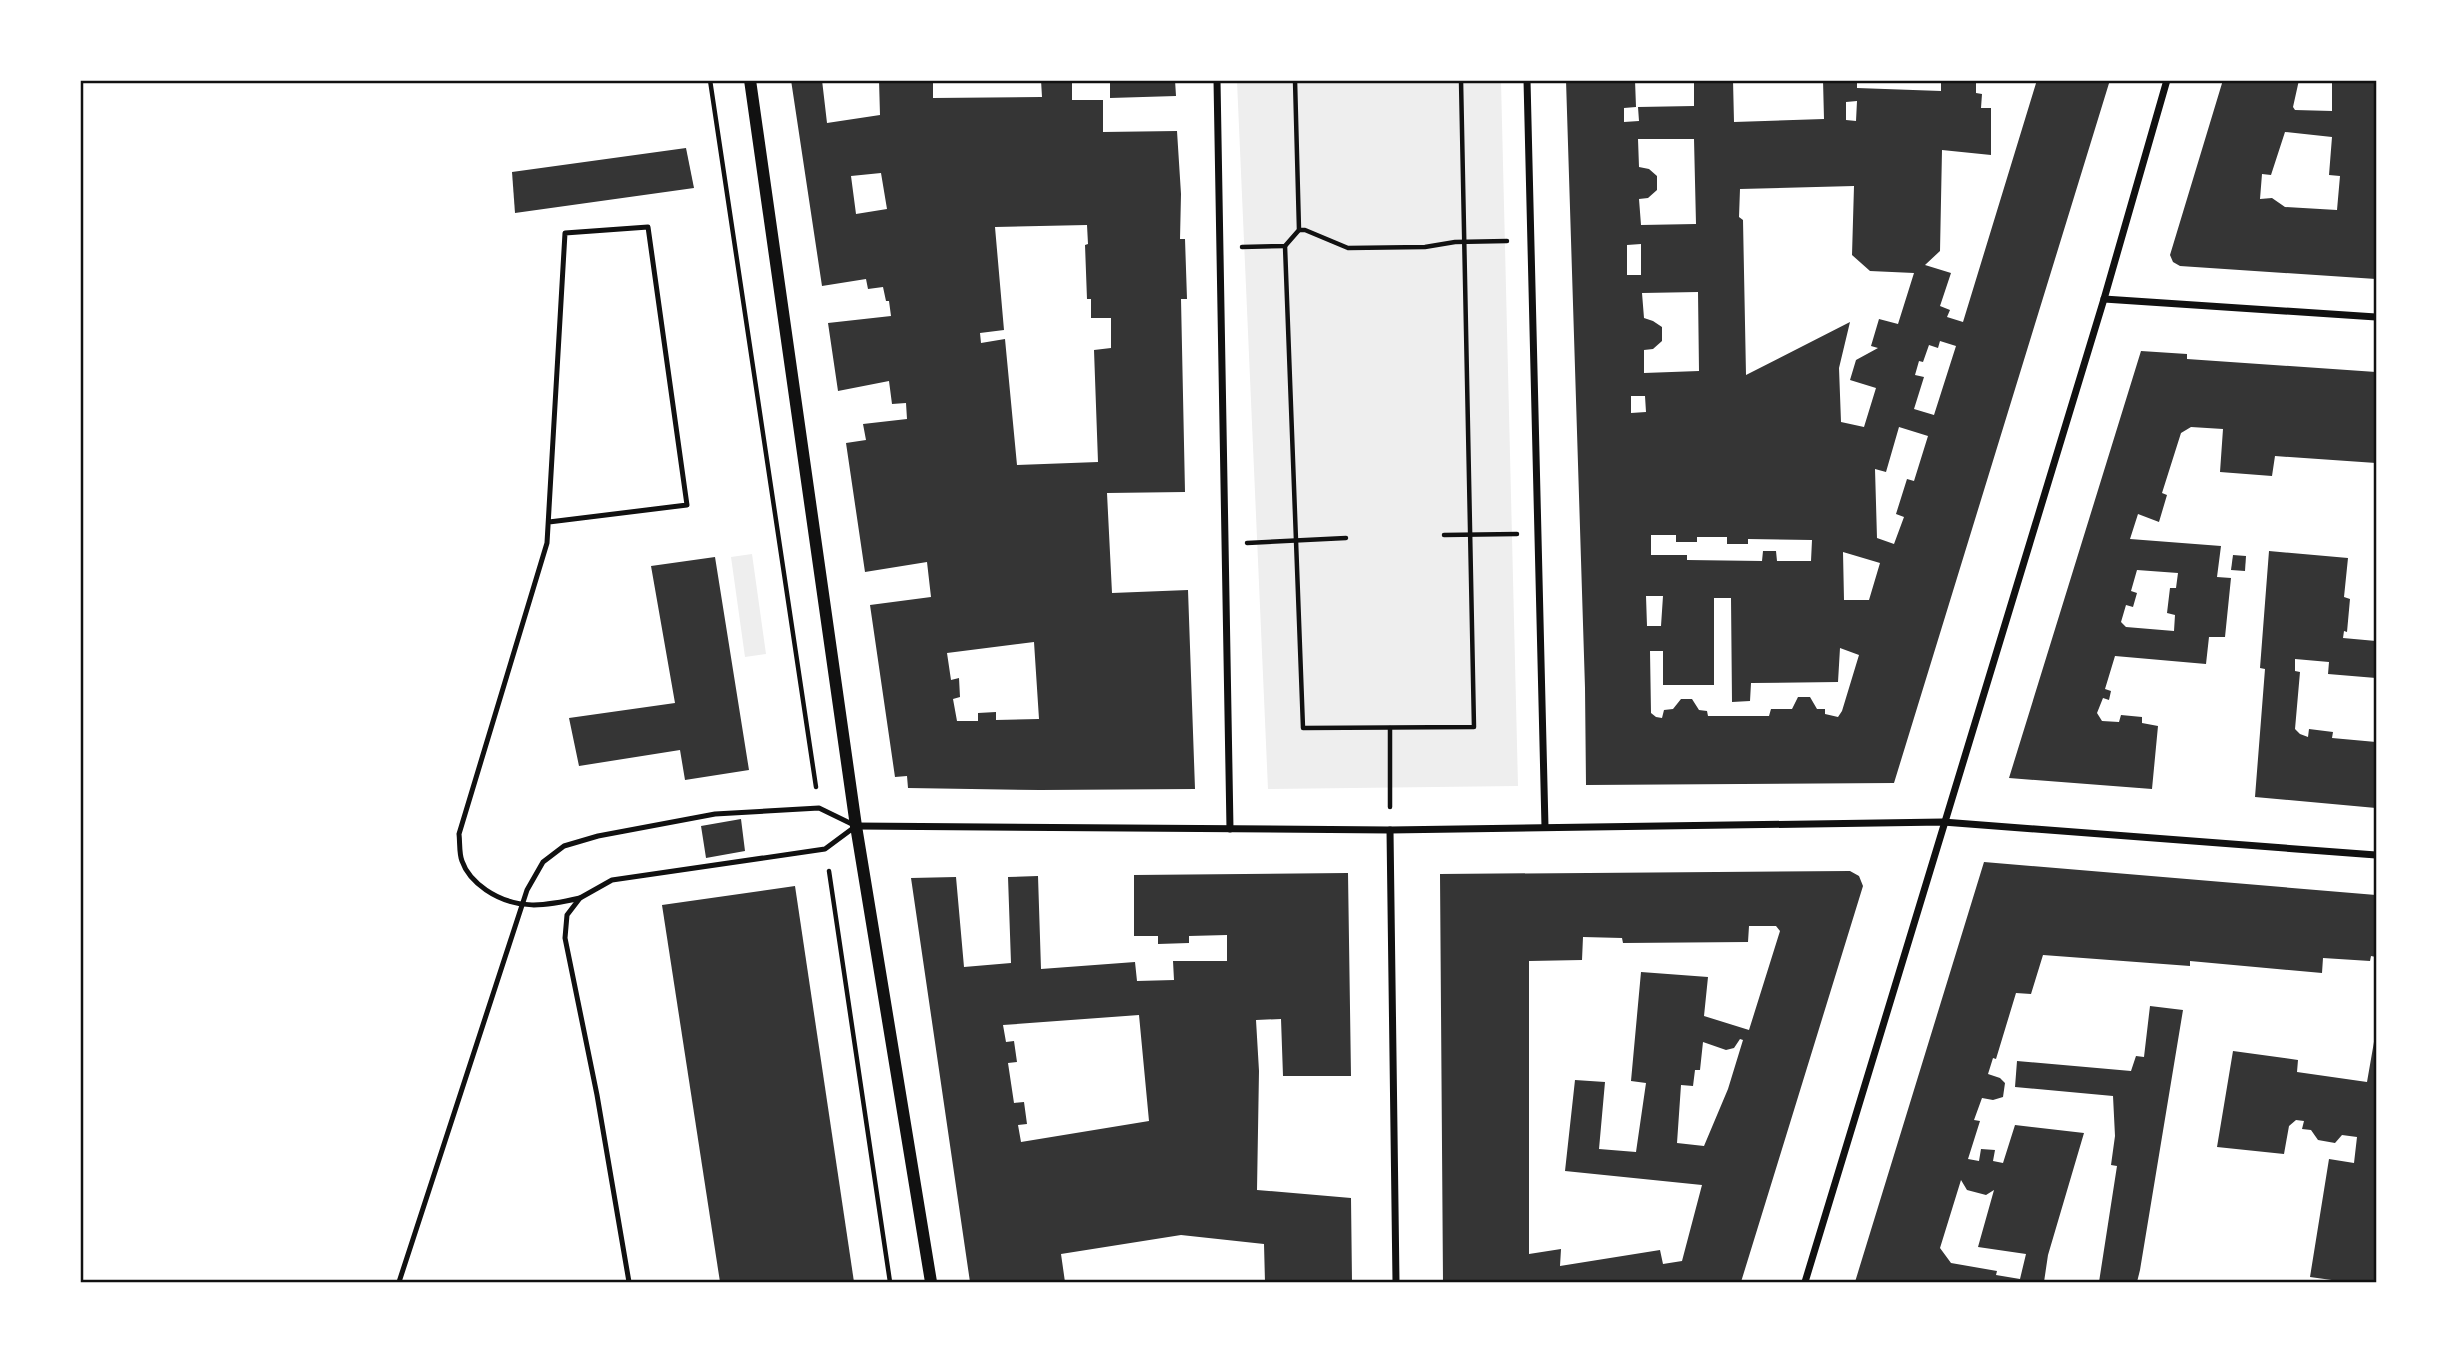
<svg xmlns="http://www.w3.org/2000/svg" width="2457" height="1363" font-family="Commissioner,sans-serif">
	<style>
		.green { fill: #eee }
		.building { fill: #353535; fill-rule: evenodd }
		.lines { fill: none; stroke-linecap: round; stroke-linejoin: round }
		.path { stroke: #111; stroke-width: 4.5 }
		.service { stroke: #111; stroke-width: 5 }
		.minor { stroke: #111; stroke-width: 7 }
		.tertiary { stroke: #111; stroke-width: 12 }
		.neatline { fill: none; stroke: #111; stroke-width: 2.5 }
	</style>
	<rect width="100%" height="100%" fill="#fff"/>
	<g class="green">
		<path d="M1237,81h264l17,705 -250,3z"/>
		<path d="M752,554l14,100 -21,3 -14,-100z"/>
	</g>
	<g class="building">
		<path d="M791,80h31l5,43 53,-8 -1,-35h54v18l109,-1 -1,-17h31v20h31v32l74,-1 4,63 -1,45h5l2,60h-6l4,193 -78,1 5,100 76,-3 7,199 -155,1 -132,-2 -1,-12 -12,1 -25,-172 61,-8 -4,-35 -62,10 -19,-129 20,-3 -3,-16 44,-5 -1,-16 -14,1 -3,-23 -51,10 -10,-68 63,-7 -2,-15h-3l-3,-14 -15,2 -2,-10 -44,7zM881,173l6,36 -31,5 -5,-38zM1087,225l1,19 -3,1 2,54h4v19h20v30l-17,2 4,112 -81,3 -12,-126 -24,4 -1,-10 24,-3 -9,-103zM1034,642l5,77 -43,1v-8l-18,1v8h-21l-4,-22 7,-2 -1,-19 -8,2 -4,-27z"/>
		<path d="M1110,80h65l1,16 -66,2z"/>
		<path d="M1566,80h69l1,27 -12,1v14l15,-1 -1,-14 56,-1v-26h39l1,42 90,-3 -1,-39h34v8l84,3v-11h35v13l6,1 -1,14h10v47l-49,-5 -2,101 -15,14 26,8 -11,33 10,4 -3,7 16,5 74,-242h73l-216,703 -308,2 -1,-97zM1857,101l-1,20 -10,-1v-18zM1638,139h56l2,85 -55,1 -2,-26 9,-1 9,-8v-14l-8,-7 -10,-2zM1854,186l-2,69 18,16 44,2 -16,51 -19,-5 -8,27 7,2 -22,12 -6,20 26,8 -12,39 -23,-5 -2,-54 11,-46 -104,53 -3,-155 -4,-3 1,-28zM1641,244v31h-14v-30zM1698,292l1,79 -55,2v-23l9,-1 9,-8v-14l-9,-6 -9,-3 -2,-25zM1940,341l16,5 -22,69 -20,-6 10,-32 -9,-2 4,-14 4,1 6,-17 9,3zM1631,396h14l1,16 -15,1zM1899,427l29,9 -14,45 -7,-2 -11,35 8,3 -10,27 -17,-6 -2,-69 11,3zM1651,535h25v7h21v-5h30v7h21v-5l64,1 -1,21h-34l-1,-10h-13l-1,10 -75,-1v-5h-36zM1843,552l37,11 -11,37h-25zM1646,596h17l-2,30h-14zM1714,598h17l1,104 18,-1 1,-18 87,-1 2,-34 19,7 -17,56 -4,6 -13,-3v-5h-8l-7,-12h-12l-6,12h-21l-2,7h-61l-1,-5 -8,-1 -7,-11h-11l-8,10 -9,1 -2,8 -6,-1 -5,-4 -1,-62h13v34h51z"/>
		<path d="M2223,80h76l-6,27 2,3 37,1v-31h44v199l-196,-13 -7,-4 -3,-7zM2285,132l47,5 -3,38 11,1 -3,34 -52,-3 -13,-9 -12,1 2,-25 9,1z"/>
		<path d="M686,148l8,40 -179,25 -3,-41z"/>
		<path d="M2141,351l46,3v5l189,13v91l-101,-7 -3,20 -52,-4 3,-43 -32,-2 -10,6 -19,60 5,2 -8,27 -21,-8 -8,25 91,7 -4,31 14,1 -6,59h-16l-3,27 -91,-8 -10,33 6,2 -2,9 -6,-2 -6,15 5,8 17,1 2,-7 21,2v6l16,3 -6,63 -143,-11zM2137,570l41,3 -2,15h-6l-3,25 8,2 -1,16 -48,-4 -5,-5 5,-17 7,2 4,-14 -6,-2z"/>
		<path d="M2269,551l79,7 -4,39 6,2 -3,33 -3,-1 -1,7 33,3v37l-48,-4 1,-12 -34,-3v12l5,1 -5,57 5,5 8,3 1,-8 24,3 -1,6 44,4v66l-121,-11 10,-128 -5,-1z"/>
		<path d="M2233,555l13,1 -1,15 -14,-1z"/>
		<path d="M715,557l34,213 -64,10 -5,-30 -101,16 -10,-48 106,-15 -24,-137z"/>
		<path d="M741,819l4,32 -39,7 -5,-32z"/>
		<path d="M1984,862l392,33v62l-5,-1 -1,5 -47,-3 -1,15 -132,-12v5l-147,-11 -12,39 -15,-1 -20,66 -3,-1 -5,16 12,4 5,5 -2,14 -10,3 -11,-2 -8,22 6,1 -12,38 11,2 2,-12 14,1 -2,11 10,2 12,-38 69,8 -36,122 -4,27h-189zM1961,1180l6,10 19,5 8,-5 -16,57 48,7 -6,25 -24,-4 1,-4 -46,-8 -11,-15z"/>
		<path d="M1850,871l9,5 4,10 -122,396h-298l-3,-408zM1749,926h27l4,5 -31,99 -45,-14 4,-39 -67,-5 -10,109 15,2 -10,69 -37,-3 6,-67 -30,-2 -10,91 137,14 -20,76 -19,3 -3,-14 -100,16 1,-17 -32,5v-293l53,-1 1,-23 39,1 1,5 125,-1zM1740,1039l3,1 -15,49 -24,57 -27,-3 4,-58 12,1 2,-16h5l3,-28 23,8 8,-2z"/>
		<path d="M1348,873l3,203h-68l-2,-57 -25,1 3,51 -2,119 94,8 1,84h-87l-1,-38 -83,-9 -120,19 4,28h-95l-59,-404 45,-1 8,90 47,-4 -3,-86 30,-1 3,93 94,-7 2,19 37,-1 -1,-19h54v-26l-38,1v7l-31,1v-8h-24v-61zM1139,1015l10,106 -128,21 -3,-17 9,-1 -3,-22 -10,1 -6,-40 9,-1 -3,-21 -8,1 -3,-17z"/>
		<path d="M795,886l59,396h-134l-58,-377z"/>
		<path d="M2150,1006l33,4 -43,260 -3,12h-38l18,-116 -6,-1 4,-29 -2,-40 -98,-9 2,-26 114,10 5,-15 8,1z"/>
		<path d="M2375,1036l1,246h-30l-36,-5 19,-118 25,4 3,-26 -15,-2 -7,8 -17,-3 -7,-10 -9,-1 2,-8 -8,-1 -7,6 -5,28 -67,-7 16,-96 65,9 -1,12 70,10z"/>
	</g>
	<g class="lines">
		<g class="path">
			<path d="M710,80l106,707"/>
			<path d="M1299,230h6l43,18 77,-1 30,-5 52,-1"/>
			<path d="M1285,246l18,482 171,-1 -13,-647"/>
			<path d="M1242,247l43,-1 14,-16 -4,-150"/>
			<path d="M1444,535l73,-1"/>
			<path d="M1247,543l99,-5"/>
			<path d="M1390,807v-79"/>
			<path d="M829,871l61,411"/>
		</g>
		<g class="service">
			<path d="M549,522l138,-17 -39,-278 -83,6 -18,310 -88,291c1,8 0,20 3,27 4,12 14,22 24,29 31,21 60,16 94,8"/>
			<path d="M399,1282l128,-392 16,-28 21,-16 34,-10 117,-22 104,-6 37,18 -31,23 -213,31 -32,18 -13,17 -2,23 32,157 32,187"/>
		</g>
		<g class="minor">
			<path d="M1217,80l13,749"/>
			<path d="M1527,80l18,747"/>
			<path d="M2104,299l272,18"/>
			<path d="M856,826l534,4 553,-8 433,33"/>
			<path d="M1390,830l6,452"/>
			<path d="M1805,1282l299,-983 63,-219"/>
		</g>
		<path class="tertiary" d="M750,80l106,746 75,456"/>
	</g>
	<rect width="2457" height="1363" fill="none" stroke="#ffffff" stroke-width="164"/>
	<rect x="82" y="82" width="2293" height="1199" class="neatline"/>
</svg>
